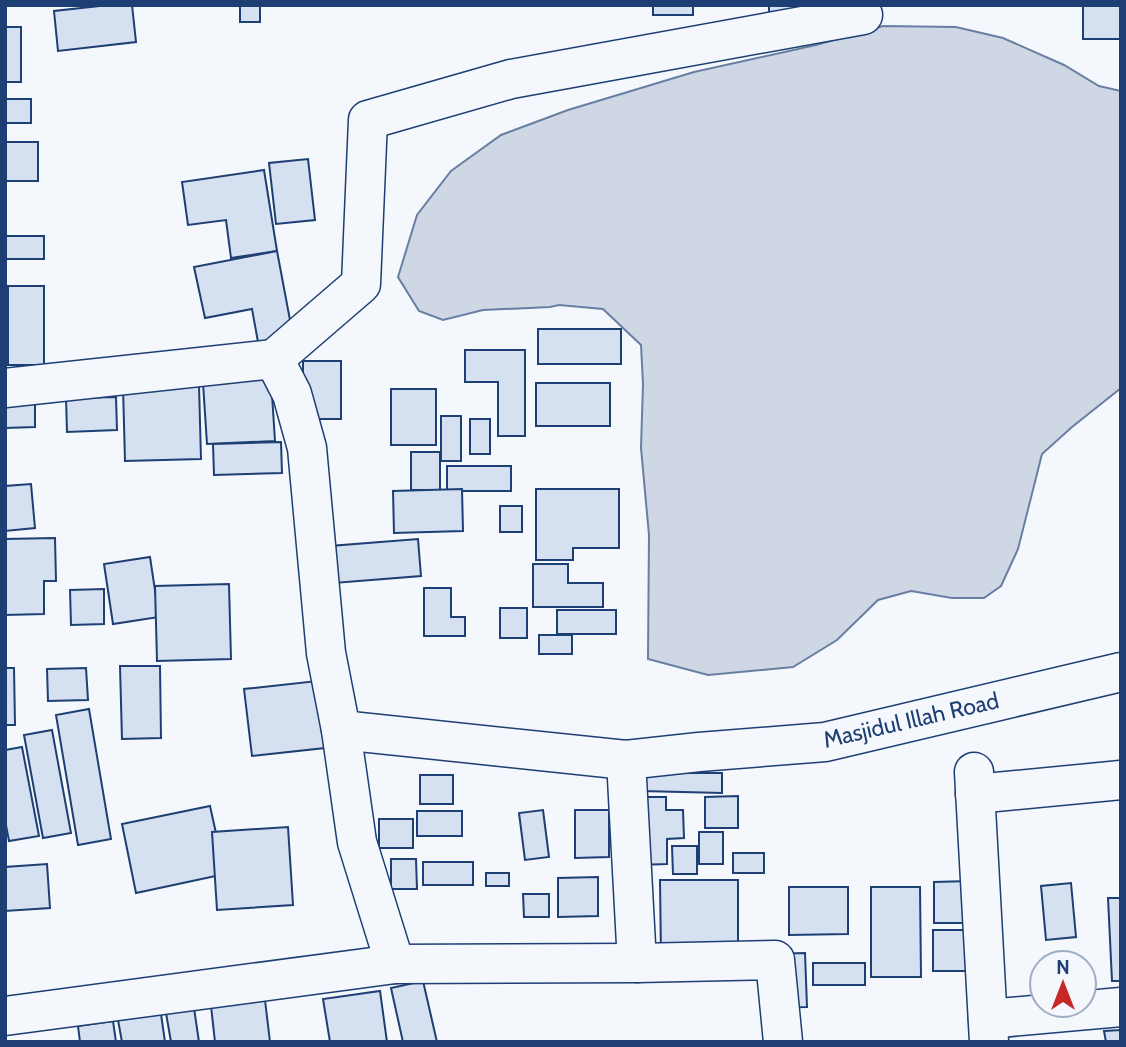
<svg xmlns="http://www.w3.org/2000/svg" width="1126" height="1047" font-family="Cabin,sans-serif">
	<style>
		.water { fill: #cfd7e4; stroke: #687fa3; stroke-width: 2 }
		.building { fill: #d5e0f0; stroke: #1d3f73; stroke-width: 2 }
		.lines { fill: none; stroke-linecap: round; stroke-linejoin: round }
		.minor-casing { stroke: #1d3f73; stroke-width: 41 }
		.minor { stroke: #f4f7fb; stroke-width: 38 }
		.labels { text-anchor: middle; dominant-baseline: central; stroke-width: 5; stroke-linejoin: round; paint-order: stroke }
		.street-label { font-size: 23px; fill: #1d3f73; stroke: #f4f7fb }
	</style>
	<rect width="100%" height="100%" fill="#f4f7fb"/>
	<path class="water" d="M883,26l73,1 47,11 61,27 35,21 22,5v297l-49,39 -30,27 -24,95 -17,37 -17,12h-32l-41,-7 -33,9 -41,40 -44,27 -85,8 -60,-16 1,-124 -8,-87 2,-64 -2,-39 -38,-36 -44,-4 -9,2 -67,3 -40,10 -24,-9 -21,-34 19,-62 34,-44 50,-36 67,-25 126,-38 122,-27z"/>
	<g class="building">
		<path d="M109,5h23l4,37 -78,9 -4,-40z"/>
		<rect x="240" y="5" width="20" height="17"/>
		<rect x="653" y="5" width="40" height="10"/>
		<path d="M769,5h52l-52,9z"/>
		<rect x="1083" y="5" width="38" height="34"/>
		<rect x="5" y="27" width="16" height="55"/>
		<rect x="5" y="99" width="26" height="24"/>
		<rect x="5" y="142" width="33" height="39"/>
		<path d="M308,159l7,61 -39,4 -7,-61z"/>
		<path d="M264,170l13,81 -46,7 -5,-38 -38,5 -6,-43z"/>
		<rect x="6" y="236" width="38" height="23"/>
		<path d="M277,251l16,85 -35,6 -6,-33 -47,9 -11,-51z"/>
		<rect x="8" y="286" width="36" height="79"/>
		<rect x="538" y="329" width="83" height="35"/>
		<path d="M465,350h60v86h-27v-54h-33z"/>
		<rect x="303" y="361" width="38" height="58"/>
		<path d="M271,379l4,62 -68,3 -4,-61z"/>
		<rect x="536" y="383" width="74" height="43"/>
		<path d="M199,385l2,74 -76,2 -2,-74z"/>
		<rect x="391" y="389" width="45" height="56"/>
		<path d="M116,397l1,33 -50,2 -1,-34z"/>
		<path d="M35,400v27l-30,1v-26z"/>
		<rect x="441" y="416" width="20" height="45"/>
		<rect x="470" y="419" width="20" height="35"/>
		<path d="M281,442l1,31 -68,2 -1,-31z"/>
		<rect x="411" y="452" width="29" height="38"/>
		<rect x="447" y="466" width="64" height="25"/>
		<path d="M31,484l4,44 -30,3v-45z"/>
		<path d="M462,489l1,42 -69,2 -1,-42z"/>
		<path d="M536,489h83v59h-46v12h-37z"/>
		<rect x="500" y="506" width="22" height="26"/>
		<path d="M55,538l1,43h-12v33l-39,1v-76z"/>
		<path d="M418,539l3,37 -87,7 -4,-37z"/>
		<path d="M150,557l9,60 -46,7 -9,-60z"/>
		<path d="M533,564h35v19h35v24h-70z"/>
		<path d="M229,584l2,75 -74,2 -2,-75z"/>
		<path d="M424,588h27v29h14v19h-41z"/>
		<path d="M104,589v35l-33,1 -1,-35z"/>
		<rect x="500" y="608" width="27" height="30"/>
		<rect x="557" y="610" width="59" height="24"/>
		<rect x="539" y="635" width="33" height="19"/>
		<path d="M120,666h40l1,72 -39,1z"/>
		<path d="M5,668h9l1,57h-10z"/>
		<path d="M86,668l2,32 -40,1 -1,-32z"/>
		<path d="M326,680l8,67 -82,9 -8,-67z"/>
		<path d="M89,709l22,130 -33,6 -22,-130z"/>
		<path d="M52,730l19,103 -28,5 -19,-103z"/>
		<path d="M22,747l17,89 -30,5 -4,-21v-70z"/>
		<path d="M643,773h79v20l-80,-2z"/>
		<rect x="420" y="775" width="33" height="29"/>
		<path d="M738,796v32h-33v-31z"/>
		<path d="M638,797h28v13h17l1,28 -17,1v25l-29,1z"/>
		<path d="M210,806l15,68 -89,19 -14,-69z"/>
		<path d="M543,810l6,47 -24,3 -6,-47z"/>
		<path d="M575,810h34v47l-34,1z"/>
		<rect x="417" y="811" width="45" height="25"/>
		<rect x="379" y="819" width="34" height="29"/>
		<path d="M288,827l5,78 -76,5 -5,-78z"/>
		<rect x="699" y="832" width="24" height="32"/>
		<path d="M672,846h25v28h-24z"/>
		<rect x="733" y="853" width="31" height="20"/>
		<path d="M391,859h25l1,30h-26z"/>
		<rect x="423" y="862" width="50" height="23"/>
		<path d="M47,864l3,44 -45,3v-44z"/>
		<rect x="486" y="873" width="23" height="13"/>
		<path d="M598,877v39l-40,1v-39z"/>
		<path d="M660,880h78v77h-77z"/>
		<path d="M970,881v42h-36v-41z"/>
		<path d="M1071,883l5,54 -30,3 -5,-54z"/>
		<path d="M789,887h59v47l-59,1z"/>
		<path d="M871,887h49l1,90h-50z"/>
		<path d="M523,894h26v23h-25z"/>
		<path d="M1108,898h13v83h-9z"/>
		<rect x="933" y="930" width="33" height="41"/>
		<path d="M805,953l2,54 -44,1 -2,-54z"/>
		<rect x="813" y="963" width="52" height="22"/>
		<path d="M423,981l14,61h-34l-12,-54z"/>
		<path d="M380,991l7,51h-57l-7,-43z"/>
		<path d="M265,1000l5,42h-55l-4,-36z"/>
		<path d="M194,1008l5,34h-28l-5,-29z"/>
		<path d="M161,1014l4,28h-43l-4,-22z"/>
		<path d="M113,1021l3,21h-36l-2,-16z"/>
		<path d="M1121,1030v12h-15l-2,-11z"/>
	</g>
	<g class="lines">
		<defs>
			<g id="minor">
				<path d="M274,359l18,35 15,54 19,205 15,77 285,30 73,-8 126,-10 296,-70"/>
				<path d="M5,388l269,-29 87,-75 7,-164 143,-41 352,-64"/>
				<path d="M626,760l11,203"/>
				<path d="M974,772l15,270"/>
				<path d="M975,794l146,-14"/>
				<path d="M395,964l242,-1 138,-3 8,82"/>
				<path d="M5,1016l390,-52 -38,-122 -16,-112"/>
				<path d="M988,1019l133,-12"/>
			</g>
		</defs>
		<use href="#minor" class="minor-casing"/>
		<use href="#minor" class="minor"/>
	</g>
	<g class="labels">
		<g class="street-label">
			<text transform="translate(911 720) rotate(-13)">Masjidul Illah Road</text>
		</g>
	</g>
	<rect width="1126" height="1047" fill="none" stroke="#1d3f73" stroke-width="14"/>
	<g transform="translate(1063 984)"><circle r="33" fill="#f4f7fb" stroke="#9eadc5" stroke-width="2"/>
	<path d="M0-5L12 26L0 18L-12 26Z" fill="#c62828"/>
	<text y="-10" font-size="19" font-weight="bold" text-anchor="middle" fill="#1d3f73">N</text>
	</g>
</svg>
